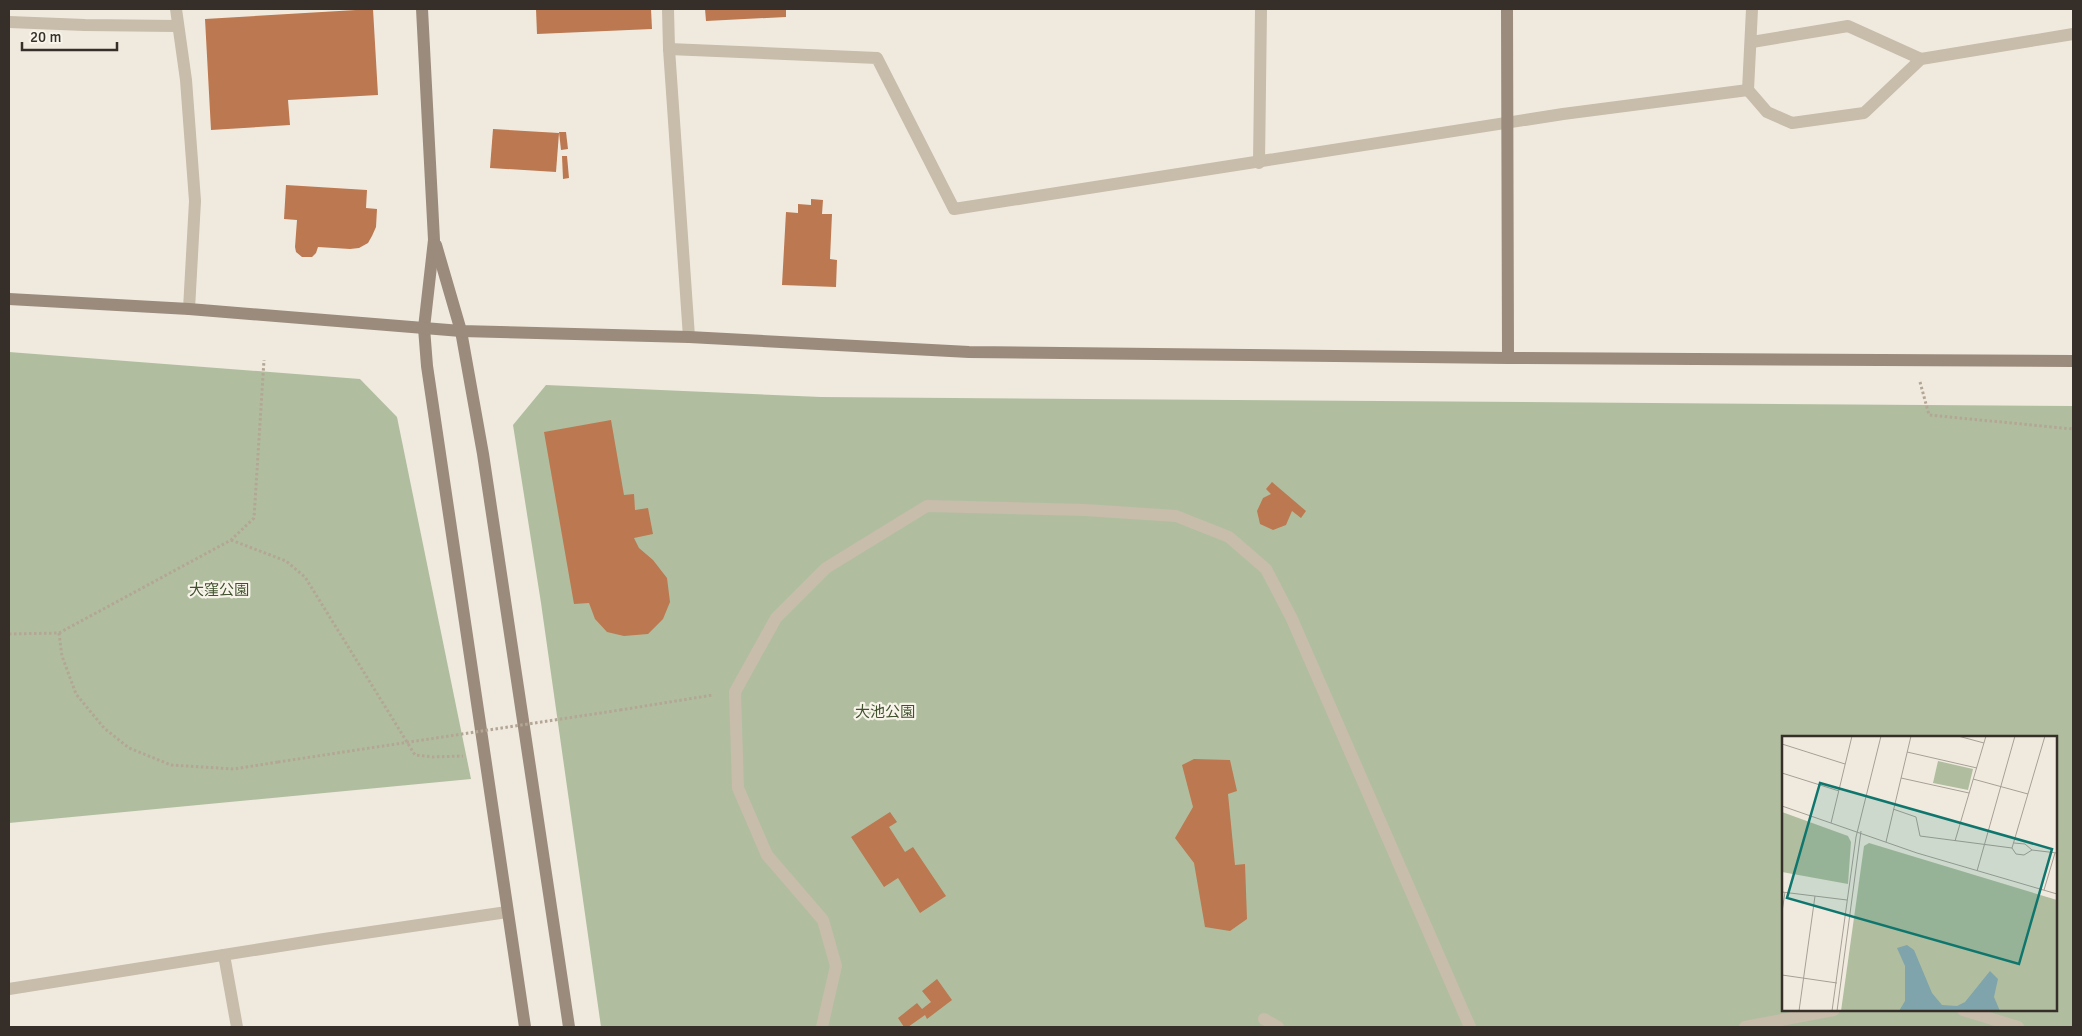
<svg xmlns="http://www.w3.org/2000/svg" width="2082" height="1036" font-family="Signika,'Noto Sans JP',sans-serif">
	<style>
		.green { fill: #b0be9f; fill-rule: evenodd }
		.building { fill: #bc7850 }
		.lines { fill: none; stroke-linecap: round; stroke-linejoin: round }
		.path { stroke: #b3a695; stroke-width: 3; stroke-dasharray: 2.5 2.5; stroke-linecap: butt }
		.lane { stroke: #c8bcab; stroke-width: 12 }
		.street { stroke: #c8bcab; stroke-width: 12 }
		.secondary { stroke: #9b8b7c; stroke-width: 12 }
		.path-bridge { stroke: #b3a695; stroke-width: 3; stroke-dasharray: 2.5 2.5; stroke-linecap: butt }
		.labels { text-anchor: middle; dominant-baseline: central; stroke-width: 4.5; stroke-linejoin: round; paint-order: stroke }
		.park-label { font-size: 15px; fill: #41522f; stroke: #f8f4ea }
		.inset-road { fill: none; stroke: #a69f96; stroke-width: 1 }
		.view { fill: #0f766e; fill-opacity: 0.15; stroke: #0f766e; stroke-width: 2.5 }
		.inset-edge { fill: none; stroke: #362f29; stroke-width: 2.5 }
	</style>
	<rect width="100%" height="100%" fill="#f0eade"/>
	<g class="green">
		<path d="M9,352l351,27 37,38 74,362 -462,44z"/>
		<path d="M546,385l275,12 1252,9v621h-1472l-60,-424 -28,-178zM1783,737h273v273h-273z"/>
	</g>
	<g class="building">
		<path d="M373,9l5,86 -90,5 2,25 -79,5 -6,-111z"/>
		<path d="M536,9h115l1,20 -115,5z"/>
		<path d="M705,9h81v8l-80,4z"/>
		<path d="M493,129l66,4 -3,39 -66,-4z"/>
		<path d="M559,132h7l2,17 -7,1z"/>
		<path d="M562,156h5l2,22 -6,1z"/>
		<path d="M286,185l81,5 -1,18 11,1 -1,18 -4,9 -4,7 -9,5 -9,1 -32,-2 -2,6 -4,4h-10l-6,-5 -1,-5 2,-27 -13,-1z"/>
		<path d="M811,199l12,1 -1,14h10l-2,45 7,1 -1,27 -54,-2 4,-73 12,1v-9l13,1z"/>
		<path d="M611,420l13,75 10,-1 1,16 13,-2 5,26 -19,4 5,10 14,12 14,18 3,24 -7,17 -15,15 -24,2 -17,-4 -12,-13 -6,-16 -15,1 -30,-172z"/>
		<path d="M1272,482l34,29 -5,7 -9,-7 -6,14 -13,5 -13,-6 -3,-13 6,-13 8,-4 -5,-5z"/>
		<path d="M1194,759l36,1 7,31 -9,3 7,71 10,-1 2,55 -17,12 -25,-4 -11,-64 -19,-25 18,-31 -11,-42z"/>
		<path d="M890,812l7,10 -8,5 16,25 8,-5 33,49 -26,17 -22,-35 -14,9 -33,-50z"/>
		<path d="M937,979l15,21 -25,19 -2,-4 -17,12h-4l-6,-9 19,-15 5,6 9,-7 -9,-11z"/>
	</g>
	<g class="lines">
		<g class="path">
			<path d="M1920,382l9,33 144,14"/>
			<path d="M231,540l55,21 19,16 110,178 18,2 30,-1"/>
			<path d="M59,633l3,23 14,38 28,34 25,20 42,17 63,4 44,-7"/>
			<path d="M9,634l50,-1 172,-93 23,-22 10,-158"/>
			<path d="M620,710l93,-15"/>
		</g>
		<g class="lane">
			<path d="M1963,1010l55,17"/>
			<path d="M1264,1019l14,8"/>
			<path d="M822,1027l14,-61 -13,-46 -56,-65 -29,-67 -3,-96 41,-74 50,-50 101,-62 158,4 91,6 53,21 37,32 26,50 178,408"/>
			<path d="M1745,1027l89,-17"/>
		</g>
		<g class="street">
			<path d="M176,9l10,71 9,121 -6,108"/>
			<path d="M668,9l1,40 20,288"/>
			<path d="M1752,9l-4,81 19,22 25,11 72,-10 57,-54 152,-25"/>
			<path d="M9,22l76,3 92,1"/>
			<path d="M1752,42l96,-16 73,33"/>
			<path d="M669,49l208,9 77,151 609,-95 185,-24"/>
			<path d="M1259,163l2,-154"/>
			<path d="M224,955l13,72"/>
			<path d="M9,989l315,-50 183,-27"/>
		</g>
		<g class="secondary">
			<path d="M422,9l12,231 -10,88 3,38 98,661"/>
			<path d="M1507,9l1,349"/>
			<path d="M436,245l25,86 22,123 86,573"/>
			<path d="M9,299l180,10 272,22 228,6 280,15 539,6 565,3"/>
		</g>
		<path class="path-bridge" d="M278,762l342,-52"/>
	</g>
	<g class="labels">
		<g class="park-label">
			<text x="219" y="590">大窪公園</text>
			<text x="885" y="712">大池公園</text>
		</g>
	</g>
	<g transform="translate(1782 736)">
		<rect width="275" height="275" fill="#f0eade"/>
		<path d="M156,25l35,8 -5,21 -35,-7zM0,76l66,24 3,6 -3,42 -66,-12zM87,107l188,57v111h-216l23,-165z" fill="#b0be9f"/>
		<path d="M125,209l7,5 18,43 10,12 15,1 8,-4 25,-31 8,8 -4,18 6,14h-101l6,-10v-35l-8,-18z" fill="#7fa4ab"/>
		<path class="inset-road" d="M176,0l26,7M0,8l63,20M125,16l70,16M0,37l57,18M119,42l68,15M191,43l55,15M0,70l135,47 140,41M111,73l23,8 4,19 92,12 4,6 8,1 8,-5 25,3M49,87l21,-87M173,105l31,-105M104,106l25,-106M232,107l11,1 7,6M230,112l33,-112M195,135l38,-135M262,154l11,-37M0,156l65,8M0,176l3,-20M0,239l55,8M17,275l16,-115M50,275l24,-174 25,-101M55,275l24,-180"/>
		<path class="view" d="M38,47l232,66 -33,115 -232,-66z"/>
		<rect width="275" height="275" class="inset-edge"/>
	</g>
	<rect width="2082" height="1036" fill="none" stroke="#362f29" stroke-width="20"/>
	<path d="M22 42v8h95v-8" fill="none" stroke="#362f29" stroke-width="2.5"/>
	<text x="30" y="42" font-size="15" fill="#362f29" stroke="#f8f4ea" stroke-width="4" paint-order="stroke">20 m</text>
</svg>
